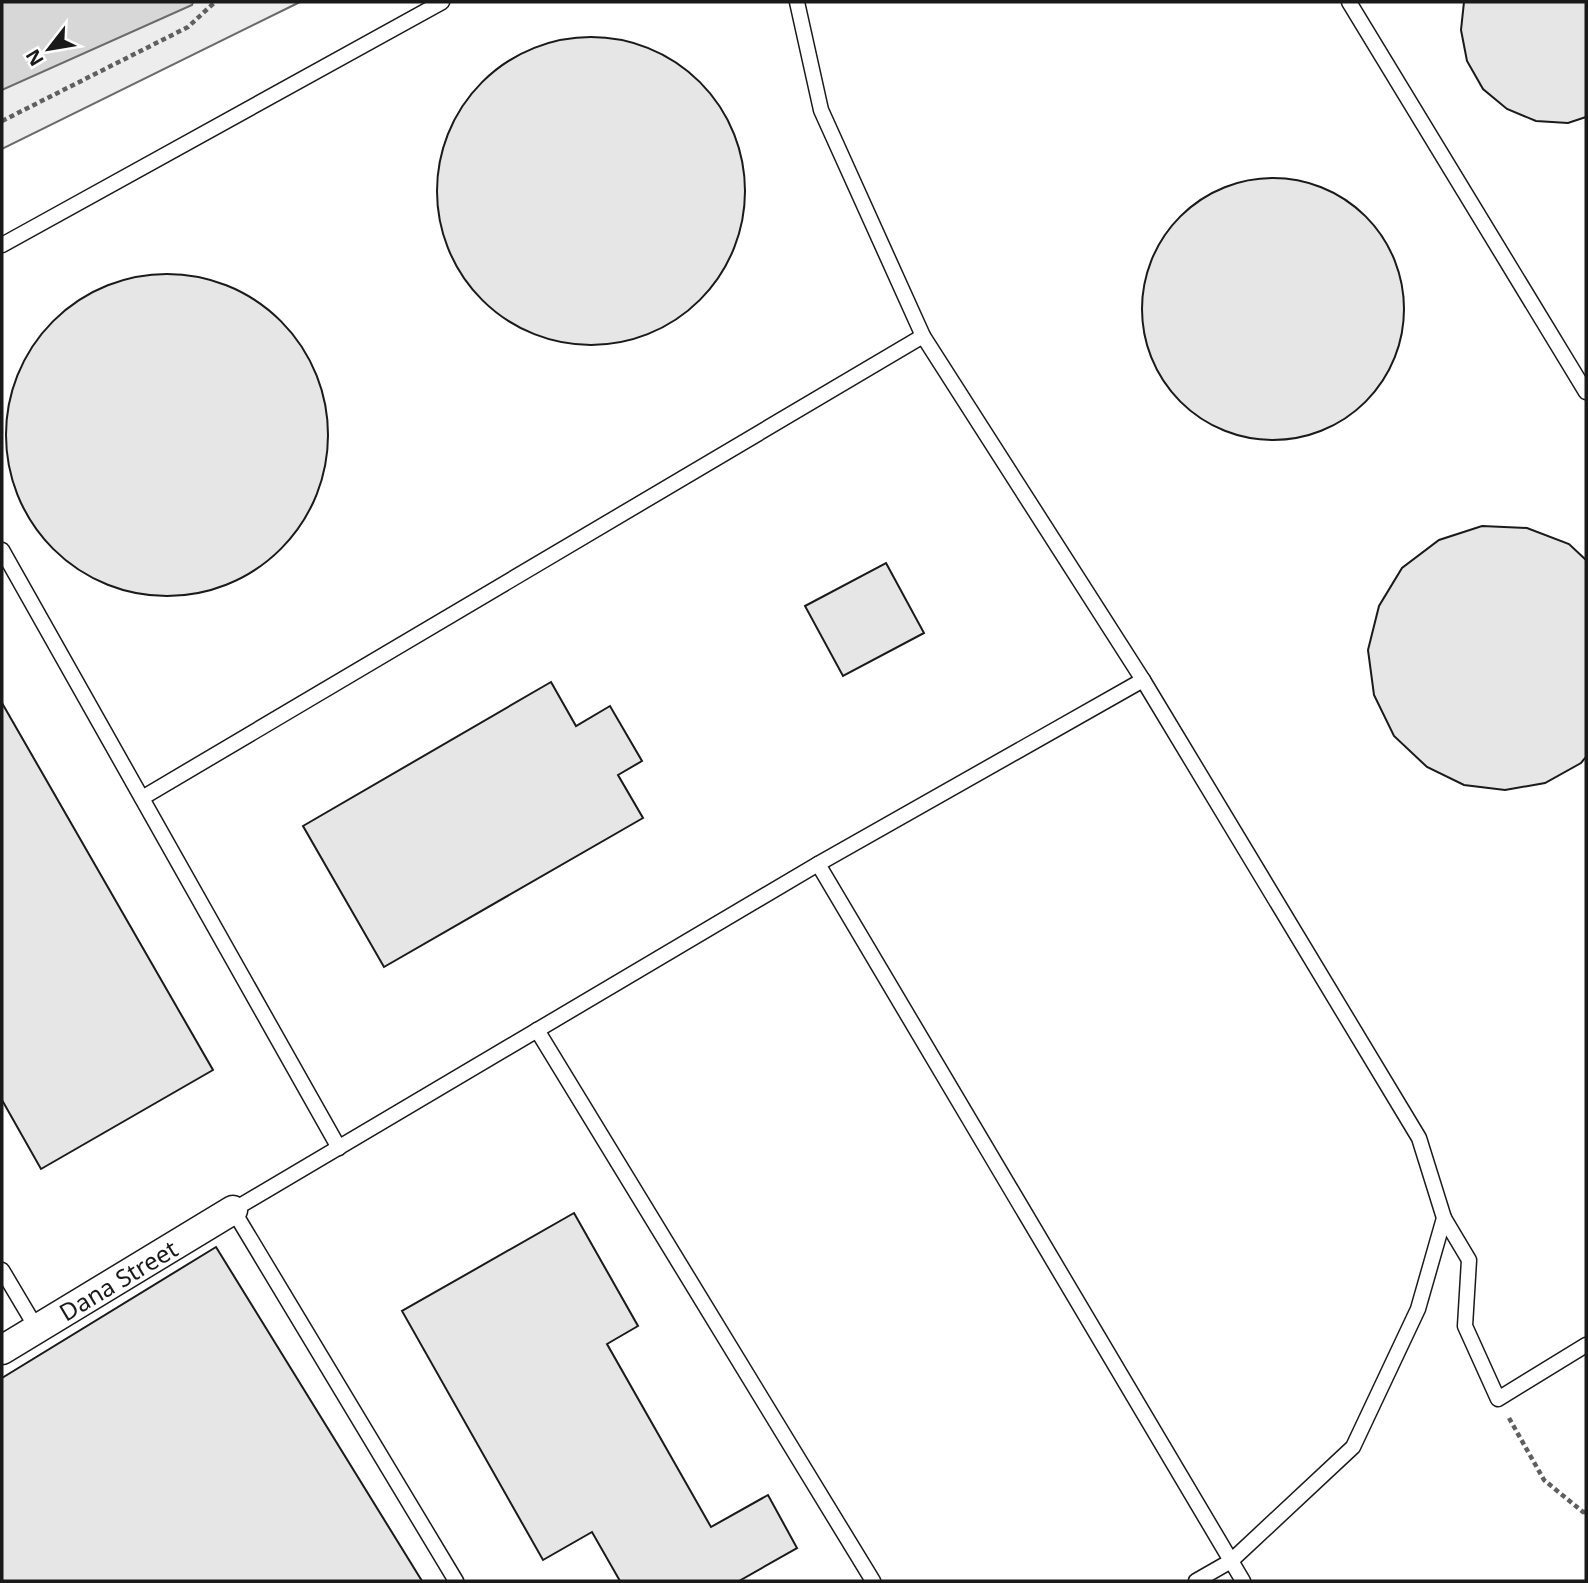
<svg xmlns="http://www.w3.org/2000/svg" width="1588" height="1583" font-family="'Noto Sans',sans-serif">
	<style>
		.built { fill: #ededed; stroke: #6a6a6a; stroke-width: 2 }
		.water { fill: #d7d7d7; stroke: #6a6a6a; stroke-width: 2 }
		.building { fill: #e6e6e6; stroke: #1a1a1a; stroke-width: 2 }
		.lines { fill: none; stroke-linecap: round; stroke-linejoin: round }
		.service-casing { stroke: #1a1a1a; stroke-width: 17 }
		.minor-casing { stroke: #1a1a1a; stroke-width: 31 }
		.path { stroke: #5f5f5f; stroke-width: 4.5; stroke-dasharray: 5 3.5; stroke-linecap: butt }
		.service { stroke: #fff; stroke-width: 14 }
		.minor { stroke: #fff; stroke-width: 28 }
		.labels { text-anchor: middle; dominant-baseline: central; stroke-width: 5; stroke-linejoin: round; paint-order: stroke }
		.street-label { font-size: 24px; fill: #1a1a1a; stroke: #fff }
	</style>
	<rect width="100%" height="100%" fill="#fff"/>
	<path class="built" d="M2,2h298l-298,147z"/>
	<path class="water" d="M2,2h191l-1,3 -190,85z"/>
	<g class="building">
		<path d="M1464,2h122v115l-18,6 -32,-2 -29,-12 -24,-20 -16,-28 -6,-31z"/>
		<circle cx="591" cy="191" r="154"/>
		<circle cx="1273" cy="309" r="131"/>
		<circle cx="167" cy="435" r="161"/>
		<path d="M1482,526l45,2 42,16 17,16v197l-5,6 -36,20 -40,7 -41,-5 -37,-18 -33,-31 -20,-41 -6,-45 11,-44 23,-38 37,-28z"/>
		<path d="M886,563l38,70 -81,43 -38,-70z"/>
		<path d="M551,682l25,44 34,-20 32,55 -24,14 25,43 -259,149 -81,-141z"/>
		<path d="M2,703l211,367 -172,99 -39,-69z"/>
		<path d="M574,1213l64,113 -31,18 104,183 57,-32 29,53 -58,33h-119l-28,-49 -49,28 -141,-249z"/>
		<path d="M216,1247l206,334h-420v-203z"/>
	</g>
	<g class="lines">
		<defs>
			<g id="service">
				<path d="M797,2l24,108 102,226 220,344 276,458 25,80 -26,91 -65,138 -122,114 -35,20"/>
				<path d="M1349,2l237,390"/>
				<path d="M2,245l440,-243"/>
				<path d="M2,550l337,598"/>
				<path d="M142,798l781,-462"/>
				<path d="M818,864l425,717"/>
				<path d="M537,1030l336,551"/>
				<path d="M1444,1218l25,42 -4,66 33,73 88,-54"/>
				<path d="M2,1270l35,59"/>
				<path d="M456,1581l-223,-371 585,-346 325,-184"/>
			</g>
			<path id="minor" d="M2,1350l231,-140"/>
		</defs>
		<use href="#service" class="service-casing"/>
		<use href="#minor" class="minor-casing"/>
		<g class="path">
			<path d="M2,121l186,-94 27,-25"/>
			<path d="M1509,1418l35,62 39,32h3"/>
		</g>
		<use href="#service" class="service"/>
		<use href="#minor" class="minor"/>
	</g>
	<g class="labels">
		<g class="street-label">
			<text transform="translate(118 1280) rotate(-31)">Dana Street</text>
		</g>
	</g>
	<rect width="1588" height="1583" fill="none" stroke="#1a1a1a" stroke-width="7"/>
	<g transform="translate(49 49) rotate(239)" stroke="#ffffff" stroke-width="5" paint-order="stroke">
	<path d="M0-5L12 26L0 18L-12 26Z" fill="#1a1a1a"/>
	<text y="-10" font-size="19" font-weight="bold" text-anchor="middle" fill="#1a1a1a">N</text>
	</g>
</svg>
